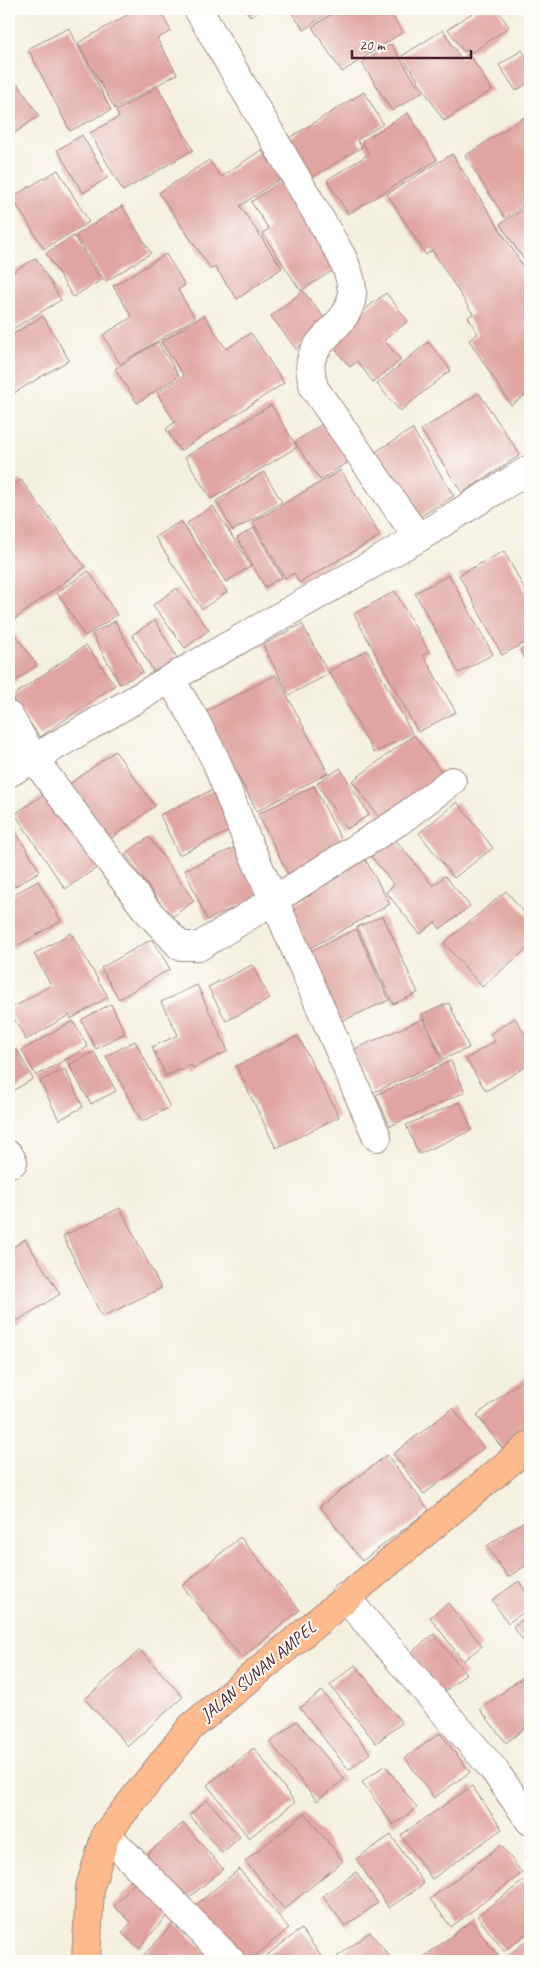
<svg xmlns="http://www.w3.org/2000/svg" width="539" height="1970" font-family="Caveat,sans-serif">
	<style>
		.building { fill: #e0a59f }
		.lines { fill: none; stroke-linecap: round; stroke-linejoin: round }
		.minor-casing { stroke: #9f8884; stroke-width: 30 }
		.major-casing { stroke: #9f8884; stroke-width: 30 }
		.minor { stroke: #fff; stroke-width: 28 }
		.major { stroke: #fcba8d; stroke-width: 28 }
		.labels { text-anchor: middle; dominant-baseline: central; stroke-width: 4; stroke-linejoin: round; paint-order: stroke }
		.street-label { font-size: 18px; fill: #4a1f2b; stroke: #fdfcf7 }
	</style>
	<rect width="100%" height="100%" fill="#fdfcf7"/>
	<filter id="ink" filterUnits="userSpaceOnUse"><feTurbulence type="fractalNoise" baseFrequency=".02" numOctaves="2"/><feDisplacementMap in="SourceGraphic" scale="10" xChannelSelector="R" yChannelSelector="G"/><feConvolveMatrix kernelMatrix="1 2 1 2 8 2 1 2 1" color-interpolation-filters="sRGB"/></filter>
	<filter id="wash" filterUnits="userSpaceOnUse"><feTurbulence type="fractalNoise" baseFrequency=".0096" numOctaves="4" result="noise"/><feDisplacementMap in="SourceGraphic" scale="20" xChannelSelector="R" yChannelSelector="G"/><feGaussianBlur stdDeviation="1.12" result="paint"/><feColorMatrix in="noise" values="0 0 0 0 0 0 0 0 0 0 0 0 0 0 0 0 0 1.4 0 .05"/><feComposite in="paint" operator="in"/></filter>
	<g filter="url(#wash)">
		<rect width="100%" height="100%" fill="#f4f0de"/>
		<g id="blocks">
			<g class="building">
				<path d="M138,9h21l12,22 -14,8 20,35 -62,35 -37,-66z"/>
				<path d="M245,9h16l-10,8z"/>
				<path d="M289,9h43l-28,21z"/>
				<path d="M339,9h51l-2,1 15,22 -61,40 -30,-45z"/>
				<path d="M478,9h19l12,18 -38,26 -3,-4 -4,3 -16,-23z"/>
				<path d="M69,28l42,82 -41,21 -42,-82z"/>
				<path d="M443,30l18,29 8,-5 23,36 -48,31 -42,-65z"/>
				<path d="M391,44l31,48 -30,19 -30,-48z"/>
				<path d="M522,50l8,12v19l-14,10 -17,-26z"/>
				<path d="M18,84l21,32 -26,18 -4,-6v-37z"/>
				<path d="M158,87l35,63 -70,41 -33,-58 29,-16 -3,-6z"/>
				<path d="M364,92l19,32 -26,16 5,7 -57,35 -24,-39z"/>
				<path d="M408,113l29,47 -89,54 -21,-34 42,-26 -7,-13z"/>
				<path d="M526,116l4,6v80l-25,16 -40,-62z"/>
				<path d="M82,135l25,43 -24,15 -26,-43z"/>
				<path d="M261,150l20,28 -41,28 42,62 -45,31 -22,-32 -4,2 -52,-76 50,-33 12,17z"/>
				<path d="M452,154l78,123v115l-19,13 -42,-65 9,-6 -10,-17 5,-3 -41,-64 -6,5 -39,-61z"/>
				<path d="M58,170l31,52 -45,27 -32,-52z"/>
				<path d="M281,181l57,86 -37,24 -39,-58 7,-4 -18,-27z"/>
				<path d="M530,205v64l-30,-45z"/>
				<path d="M122,206l29,47 -46,29 -29,-47z"/>
				<path d="M74,236l27,44 -28,17 -27,-44z"/>
				<path d="M166,254l19,31 -7,5 17,28 -75,46 -17,-29 29,-18 -19,-31z"/>
				<path d="M36,258l25,42 -52,31v-57z"/>
				<path d="M303,291l26,33 -33,25 -25,-33z"/>
				<path d="M386,293l22,28 -24,19 17,20 -28,22 -16,-21 -7,6 -23,-28z"/>
				<path d="M204,315l22,34 25,-16 33,50 -104,68 -14,-22 9,-7 -18,-29 27,-17 -23,-34z"/>
				<path d="M43,316l26,44 -60,36v-59z"/>
				<path d="M158,342l21,34 -42,27 -22,-34z"/>
				<path d="M428,342l23,28 -51,41 -23,-27z"/>
				<path d="M479,393l41,62 -58,38 -41,-63z"/>
				<path d="M271,405l26,42 -86,52 -26,-42z"/>
				<path d="M331,418l25,39 -36,23 -25,-38z"/>
				<path d="M412,429l42,67 -38,23 -42,-66z"/>
				<path d="M341,470l39,66 -81,47 -5,-10 -9,5 -32,-56z"/>
				<path d="M264,472l18,30 -49,29 -17,-30z"/>
				<path d="M21,480l64,87 -73,54 -3,-4v-128z"/>
				<path d="M213,506l38,60 -25,16 -39,-59z"/>
				<path d="M181,521l46,71 -25,17 -47,-72z"/>
				<path d="M254,528l28,49 -17,10 -28,-49z"/>
				<path d="M504,551l26,48v41l-28,15 -43,-80z"/>
				<path d="M89,571l28,44 -32,21 -28,-44z"/>
				<path d="M449,575l44,79 -34,19 -44,-80z"/>
				<path d="M177,588l32,42 -24,18 -32,-43z"/>
				<path d="M395,591l34,61 -6,3 33,57 -38,20 -64,-118z"/>
				<path d="M155,620l25,43 -23,14 -25,-42z"/>
				<path d="M115,621l28,51 -23,12 -28,-50z"/>
				<path d="M302,624l27,50 -40,21 -26,-50z"/>
				<path d="M9,626l28,39 -26,19 -2,-4z"/>
				<path d="M530,644v26l-10,-20z"/>
				<path d="M86,645l29,40 -75,52 -29,-40z"/>
				<path d="M367,650l45,83 -38,20 -45,-82z"/>
				<path d="M276,675l52,98 -71,38 -53,-99z"/>
				<path d="M414,735l31,42 -62,46 -31,-42z"/>
				<path d="M115,751l40,55 -46,34 -39,-56z"/>
				<path d="M340,768l29,47 -23,14 -29,-46z"/>
				<path d="M314,786l30,59 -56,29 -30,-60z"/>
				<path d="M214,789l20,40 -55,26 -19,-40z"/>
				<path d="M47,792l51,75 -33,22 -50,-75z"/>
				<path d="M457,802l36,46 -39,30 -35,-45z"/>
				<path d="M9,821l31,50 -26,16 -5,-8z"/>
				<path d="M149,837l45,64 -23,17 -46,-64z"/>
				<path d="M394,838l39,48 12,-10 25,30 -30,23 -5,-7 -15,12 -34,-42 8,-7 -23,-29z"/>
				<path d="M236,847l23,49 -52,24 -22,-50z"/>
				<path d="M361,852l29,52 -87,48 -23,-40 31,-17 -7,-12z"/>
				<path d="M38,881l23,40 -49,28 -3,-6v-46z"/>
				<path d="M506,891l24,28v27l-48,41 -38,-44z"/>
				<path d="M383,916l35,77 -25,11 -36,-77z"/>
				<path d="M356,929l33,71 -56,25 -33,-69z"/>
				<path d="M71,933l37,64 -37,22 -2,-4 -43,25 -17,-30 42,-25 -17,-31z"/>
				<path d="M152,939l18,30 -51,30 -18,-31z"/>
				<path d="M252,965l18,34 -44,22 -18,-34z"/>
				<path d="M197,985l31,66 -35,17 -2,-3 -25,11 -14,-29 26,-12 -17,-33z"/>
				<path d="M449,1003l20,45 -26,11 -21,-45z"/>
				<path d="M111,1004l14,29 -29,16 -15,-29z"/>
				<path d="M515,1018l15,24v22l-44,27 -20,-32 29,-18 -5,-7z"/>
				<path d="M423,1019l19,42 -70,32 -20,-43z"/>
				<path d="M73,1021l15,26 -52,29 -14,-26z"/>
				<path d="M298,1036l41,81 -63,31 -40,-82z"/>
				<path d="M135,1041l35,66 -28,15 -36,-66z"/>
				<path d="M17,1050l16,29 -24,14v-38z"/>
				<path d="M94,1052l22,39 -25,13 -22,-39z"/>
				<path d="M451,1061l14,31 -75,34 -14,-31z"/>
				<path d="M65,1069l18,38 -24,13 -19,-39z"/>
				<path d="M460,1102l12,28 -53,24 -13,-29z"/>
				<path d="M120,1208l41,80 -59,29 -39,-81z"/>
				<path d="M25,1239l35,55 -51,32v-76z"/>
				<path d="M530,1374v58l-25,20 -28,-37z"/>
				<path d="M453,1408l31,40 -60,46 -31,-40z"/>
				<path d="M387,1455l42,55 -67,51 -42,-55z"/>
				<path d="M527,1519l3,5v39l-22,14 -21,-31z"/>
				<path d="M240,1537l60,73 -58,48 -60,-72z"/>
				<path d="M519,1581l11,17v10l-22,15 -16,-23z"/>
				<path d="M448,1603l34,43 -19,15 -33,-44z"/>
				<path d="M530,1613v36l-17,-22z"/>
				<path d="M434,1634l32,40 -26,21 -32,-40z"/>
				<path d="M140,1650l43,47 -55,49 -43,-47z"/>
				<path d="M355,1665l47,58 -26,20 -46,-58z"/>
				<path d="M530,1672v52l-24,19 -26,-34z"/>
				<path d="M322,1691l48,62 -21,17 -49,-62z"/>
				<path d="M297,1721l47,58 -27,22 -47,-59z"/>
				<path d="M440,1733l30,39 -36,26 -29,-40z"/>
				<path d="M254,1748l41,54 -46,36 -42,-53z"/>
				<path d="M385,1765l32,43 -24,17 -31,-43z"/>
				<path d="M472,1786l30,43 -70,50 -31,-44z"/>
				<path d="M207,1800l33,37 -18,16 -33,-38z"/>
				<path d="M305,1813l38,48 -59,48 -39,-48z"/>
				<path d="M183,1823l40,46 -38,32 -39,-46z"/>
				<path d="M391,1835l33,49 -35,24 -33,-49z"/>
				<path d="M501,1845l21,28 -71,54 -21,-28z"/>
				<path d="M239,1869l50,59 -40,33h-7l-46,-56z"/>
				<path d="M356,1872l22,31 -33,23 -22,-30z"/>
				<path d="M530,1876v55l-26,20 -27,-35z"/>
				<path d="M138,1879l35,30 -34,39 -17,-15 9,-11 -17,-16z"/>
				<path d="M471,1921l27,35 -7,5h-69l-1,-2z"/>
				<path d="M175,1922l41,39h-78z"/>
				<path d="M301,1929l24,32h-66z"/>
				<path d="M370,1932l23,29h-52l-4,-4z"/>
				<path d="M530,1938v23h-19l-4,-5z"/>
			</g>
		</g>
	</g>
	<g filter="url(#ink)">
		<use href="#blocks" fill-opacity="0" stroke="#9f8884" stroke-width="1"/>
		<g class="lines">
			<defs>
				<g id="minor">
					<path d="M198,9l143,246c6,13 12,27 11,41 -3,27 -32,38 -40,61 -4,11 0,21 2,31l104,150"/>
					<path d="M9,716l25,43 110,148 36,39h20l74,-46 -26,-57 -32,-82 -21,-41 -25,-41"/>
					<path d="M9,773l161,-94 248,-141 112,-69"/>
					<path d="M377,1137l-103,-237 124,-78 54,-41"/>
					<path d="M9,1155l4,7"/>
					<path d="M345,1597l149,173 36,51"/>
					<path d="M106,1834l125,127"/>
				</g>
				<path id="major" d="M86,1961l4,-74 16,-53 85,-107 339,-282"/>
			</defs>
			<use href="#minor" class="minor-casing"/>
			<use href="#major" class="major-casing"/>
			<use href="#minor" class="minor"/>
			<use href="#major" class="major"/>
		</g>
	</g>
	<g class="labels">
		<g class="street-label">
			<text transform="translate(258 1671) rotate(-40)">JALAN SUNAN AMPEL</text>
		</g>
	</g>
	<rect width="539" height="1970" fill="none" stroke="#fdfcf7" stroke-width="30"/>
	<path d="M352 50v8h119v-8" fill="none" stroke="#4a1f2b" stroke-width="2.5"/>
	<text x="359" y="50" font-size="15" fill="#4a1f2b" stroke="#fdfcf7" stroke-width="4" paint-order="stroke">20 m</text>
</svg>
